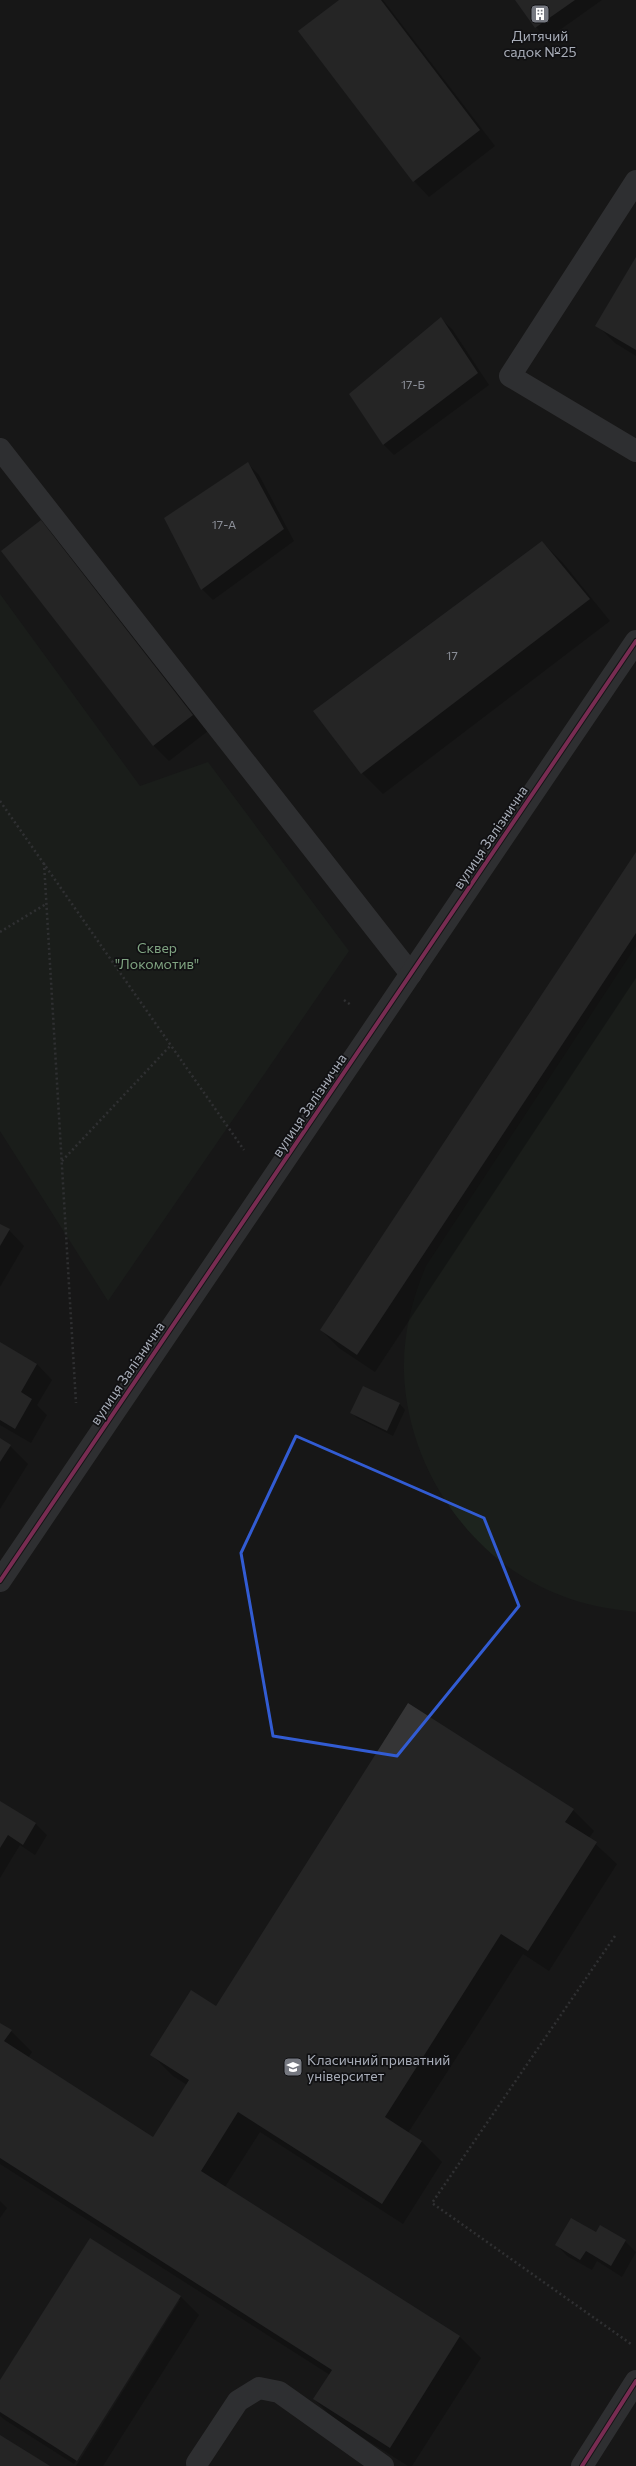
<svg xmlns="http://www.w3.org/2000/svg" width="636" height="2466" font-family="Commissioner,sans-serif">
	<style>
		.green { fill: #1d241e }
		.shadow { fill: #0007 }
		.building { fill: #353536 }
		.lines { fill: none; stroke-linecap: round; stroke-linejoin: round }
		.path { stroke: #4d4e52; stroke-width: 2.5; stroke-dasharray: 2 3; stroke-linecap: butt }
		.minor { stroke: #4b4c50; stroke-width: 22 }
		.cycleway-casing { stroke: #111113; stroke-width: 6 }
		.cycleway { stroke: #ed469a; stroke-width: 4 }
		.marked { fill: none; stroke: #325cd3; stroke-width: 3; stroke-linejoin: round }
		.labels { text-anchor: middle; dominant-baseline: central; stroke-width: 3.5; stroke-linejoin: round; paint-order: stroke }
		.number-label { font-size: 12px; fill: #8b8f98 }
		.poi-label { font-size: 14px; fill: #a8adb8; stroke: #111113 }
		.street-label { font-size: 14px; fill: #a8adb8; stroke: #111113 }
		.park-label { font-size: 14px; fill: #7fa381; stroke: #111113 }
	</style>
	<rect width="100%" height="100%" fill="#171717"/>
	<g class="green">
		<path d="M0,594l140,192 68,-24 141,189 -241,350 -108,-170z"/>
		<path d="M636,946v666c-26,-3 -52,-7 -76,-17 -90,-34 -153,-128 -156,-223 -1,-37 8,-73 22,-106z"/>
	</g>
	<g class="shadow">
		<path d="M340,0h43l112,146 -66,51 -15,-16 -114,-150z"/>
		<path d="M516,0h86l-55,39 -11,-12z"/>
		<path d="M636,259v97l-21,-13 -18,-18z"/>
		<path d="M440,318l12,11 37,56 -95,70 -11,-11z"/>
		<path d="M248,464l11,11 35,66 -81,59 -11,-11z"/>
		<path d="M41,522l15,15 152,194 -39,30 -15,-15 -151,-194z"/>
		<path d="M542,542l21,21 47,58 -227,173 -21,-21z"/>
		<path d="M636,854v124l-261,394 -36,-24 -18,-18z"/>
		<path d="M0,1225l9,5 15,16 -24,41z"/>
		<path d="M0,1343l37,21 15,16 -15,25 10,10 -16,28 -31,-18z"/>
		<path d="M364,1387l36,17 5,6 -12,26 -36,-18 -5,-5z"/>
		<path d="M0,1439l10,7 18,18 -28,45z"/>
		<path d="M0,1802l36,22 11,11 -12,20 -15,-10 -20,33z"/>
		<path d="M573,1810l21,21 -5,7 28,26 -68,107 -26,-17 -115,179 13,8 21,21 -39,62 -143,-92 -35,55 235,150 21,21 -69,108h-4l-73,-46 -21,-21 16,-24 -330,-211v-140l11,7 21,21 -4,6 125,80 34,-53 -14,-9 -21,-21 64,-48z"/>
		<path d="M0,2201l7,7 -7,10z"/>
		<path d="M596,2234l29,7 11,11 -14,25 -25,-16 -5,9 -25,-14 -11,-12z"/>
		<path d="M90,2240l91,57 18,18 -96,151h-27l104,-166h-2l-104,164 -69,-44 -5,-4v-35z"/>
	</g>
	<g class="building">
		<path d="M339,0h42l99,130 -67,52 -115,-151z"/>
		<path d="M515,0h60l-40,28z"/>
		<path d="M636,257v93l-41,-24z"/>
		<path d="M441,317l37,56 -95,72 -34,-51z"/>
		<path d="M248,462l36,67 -83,61 -37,-72z"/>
		<path d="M41,520l152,195 -40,31 -152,-195z"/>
		<path d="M542,541l48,58 -229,175 -48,-63z"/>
		<path d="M636,852v81l-279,422 -37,-25z"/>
		<path d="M0,1224l10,5 -10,17z"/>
		<path d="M0,1342l37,22 -16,28 11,7 -17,30 -15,-9z"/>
		<path d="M363,1386l37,17 -13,28 -37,-18z"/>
		<path d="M0,1438l11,7 -11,17z"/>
		<path d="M408,1703l166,106 -9,13 32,20 -69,109 -27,-17 -116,183 37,24 -40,63 -144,-92 -37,59 259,165 -70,112 -77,-49 19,-29 -332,-212v-135l12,7 -8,11 149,96 36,-57 -39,-25 41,-65 25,16z"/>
		<path d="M0,1801l36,22 -13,22 -15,-10 -8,13z"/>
		<path d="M571,2218l25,14 4,-7 26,15 -15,26 -25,-15 -6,9 -25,-15z"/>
		<path d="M90,2238l91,58 -104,165 -77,-49v-32z"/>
		<path d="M0,2435l50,31h-50z"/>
	</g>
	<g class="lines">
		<g class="path">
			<path d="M0,801l244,349"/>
			<path d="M44,863l32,540"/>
			<path d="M0,932l46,-28"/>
			<path d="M344,1000l7,5"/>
			<path d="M62,1161l109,-116"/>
			<path d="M615,1936l-183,267 199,141"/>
		</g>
		<g class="minor">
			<path d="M636,181l-126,195 126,75"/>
			<path d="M0,449l411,525"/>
			<path d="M0,1581l636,-940"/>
			<path d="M197,2463l41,-62 21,-13 20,4 104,74"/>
			<path d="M582,2466l54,-85"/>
		</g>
		<defs>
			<g id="cycleway">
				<path d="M0,1581l636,-940"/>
				<path d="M582,2466l54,-85"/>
			</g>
		</defs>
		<use href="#cycleway" class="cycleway-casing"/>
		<use href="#cycleway" class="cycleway"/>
	</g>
	<path d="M0 0H636V2466H0ZM296,1436l188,82 35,88 -122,150 -124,-20 -32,-183z" fill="#171717" fill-opacity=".55" fill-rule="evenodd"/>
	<path class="marked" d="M296,1436l188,82 35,88 -122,150 -124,-20 -32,-183z"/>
	<defs>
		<symbol id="building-square" viewBox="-11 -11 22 22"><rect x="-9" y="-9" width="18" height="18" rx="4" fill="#757880" stroke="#111113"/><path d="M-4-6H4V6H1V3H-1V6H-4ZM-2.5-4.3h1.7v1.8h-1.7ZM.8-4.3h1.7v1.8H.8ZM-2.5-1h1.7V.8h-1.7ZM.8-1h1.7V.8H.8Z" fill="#fff"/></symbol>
		<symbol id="university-square" viewBox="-11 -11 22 22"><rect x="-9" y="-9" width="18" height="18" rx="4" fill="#757880" stroke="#111113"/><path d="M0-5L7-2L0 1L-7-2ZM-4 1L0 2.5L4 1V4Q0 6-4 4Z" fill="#fff"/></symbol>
	</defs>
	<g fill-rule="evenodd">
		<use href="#building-square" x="529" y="3" width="22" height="22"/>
		<use href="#university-square" x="282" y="2056" width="22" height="22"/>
	</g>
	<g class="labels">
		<g class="number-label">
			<text x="413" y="384">17-Б</text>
			<text x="224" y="524">17-А</text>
			<text x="452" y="655">17</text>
		</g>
		<g class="poi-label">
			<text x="540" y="35">Дитячий<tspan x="540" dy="16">садок №25</tspan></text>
			<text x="307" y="2059" text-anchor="start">Класичний приватний<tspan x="307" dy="16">університет</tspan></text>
		</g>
		<g class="street-label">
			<text transform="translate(490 837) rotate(-56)">вулиця Залізнична</text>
			<text transform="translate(309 1105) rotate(-56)">вулиця Залізнична</text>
			<text transform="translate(127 1373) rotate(-56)">вулиця Залізнична</text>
		</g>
		<g class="park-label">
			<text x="157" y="947">Сквер<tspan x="157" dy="16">"Локомотив"</tspan></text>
		</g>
	</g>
</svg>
